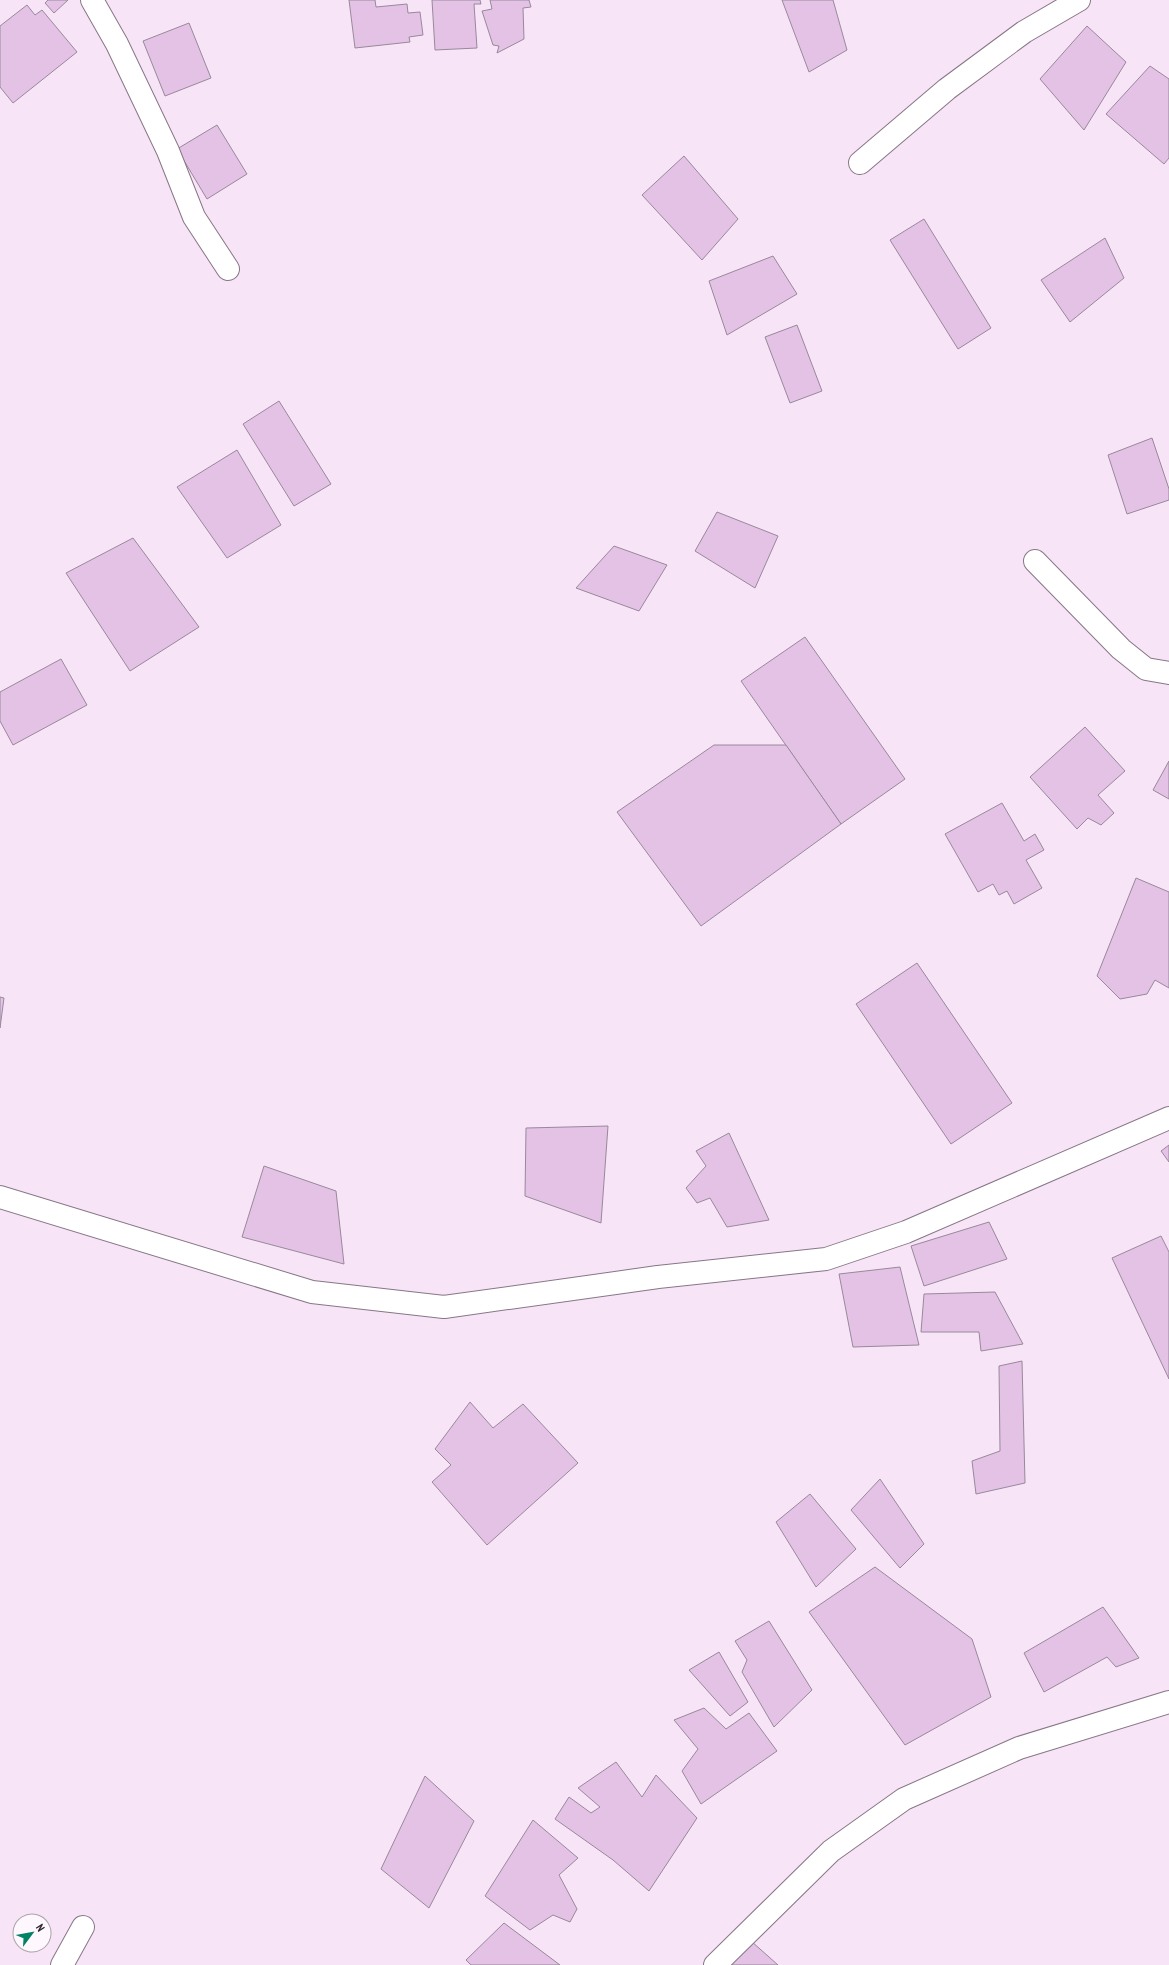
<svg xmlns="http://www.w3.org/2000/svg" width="1169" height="1965" font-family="'PT Sans Narrow',sans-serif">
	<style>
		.building { fill: #e3c2e6; stroke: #988999 }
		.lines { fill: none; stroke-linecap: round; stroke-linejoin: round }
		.minor-casing { stroke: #877786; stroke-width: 24 }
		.minor { stroke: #fff; stroke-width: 22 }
	</style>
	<rect width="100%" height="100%" fill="#f7e5f7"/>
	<g class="building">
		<path d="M48,0h20l-14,13 -9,-10z"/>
		<path d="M349,0h26l1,7 31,-3 1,9 12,-1 3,23 -14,2 1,5 -55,6z"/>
		<path d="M432,0h48l1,4h-7l3,44 -42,2z"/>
		<path d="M490,0h39l2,7 -8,1 1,31 -27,14 2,-7 -6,-1 -11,-34 10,-2z"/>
		<path d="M782,0h51l14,50 -38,22z"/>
		<path d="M27,5l8,10 7,-5 35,42 -64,51 -13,-16v-61z"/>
		<path d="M189,23l22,55 -46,18 -22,-55z"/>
		<path d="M1087,26l39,36 -42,68 -44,-51z"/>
		<path d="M1150,66l19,13v79l-5,6 -58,-50z"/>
		<path d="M217,125l30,49 -40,25 -30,-50z"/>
		<path d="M684,156l54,63 -36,41 -60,-65z"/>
		<path d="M924,219l67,109 -33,21 -68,-109z"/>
		<path d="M1105,238l19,40 -54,44 -29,-42z"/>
		<path d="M773,256l24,38 -70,41 -18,-54z"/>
		<path d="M797,325l25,66 -32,12 -25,-66z"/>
		<path d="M279,401l52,83 -37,22 -51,-82z"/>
		<path d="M1152,438l17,51v11l-42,14 -19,-59z"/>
		<path d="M237,450l44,75 -54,33 -50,-71z"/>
		<path d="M717,512l61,24 -23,52 -60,-37z"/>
		<path d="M133,538l66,89 -69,44 -64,-98z"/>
		<path d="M614,546l53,19 -28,46 -63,-23z"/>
		<path d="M805,637l100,142 -64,45 -100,-143z"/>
		<path d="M61,659l26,46 -74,40 -13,-24v-29z"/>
		<path d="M1085,727l40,44 -27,24 16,18 -13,12 -13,-7 -11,11 -47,-52z"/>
		<path d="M714,745h72l55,79 -140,102 -84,-114z"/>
		<path d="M1169,761v38l-16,-9z"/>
		<path d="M1002,803l22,38 11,-7 9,16 -18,10 16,28 -28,16 -7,-13 -8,4 -6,-11 -15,8 -33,-58z"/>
		<path d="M1136,878l33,14v96l-14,-8 -8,14 -27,5 -23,-23z"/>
		<path d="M917,963l95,140 -61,41 -95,-140z"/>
		<path d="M0,997l4,1 -4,30z"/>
		<path d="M608,1126l-7,97 -76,-27 1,-68z"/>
		<path d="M729,1133l40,87 -42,7 -17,-29 -13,5 -11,-15 20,-22 -10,-15z"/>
		<path d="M1169,1145v17l-8,-11z"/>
		<path d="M264,1166l72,25 8,73 -102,-27z"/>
		<path d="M989,1222l18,37 -83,27 -13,-40z"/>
		<path d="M1161,1236l8,16v127l-57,-121z"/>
		<path d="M900,1267l19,78 -66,2 -14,-73z"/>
		<path d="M995,1292l28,52 -42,7 -2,-19h-58l3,-38z"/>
		<path d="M1022,1361l3,122 -49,11 -4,-33 28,-10 -1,-85z"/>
		<path d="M470,1402l23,26 30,-24 55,59 -91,82 -55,-63 19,-17 -16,-16z"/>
		<path d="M880,1479l44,65 -24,24 -49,-58z"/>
		<path d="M810,1494l46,55 -40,38 -40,-65z"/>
		<path d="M875,1567l97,72 19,58 -86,48 -96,-133z"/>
		<path d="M1103,1607l36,51 -23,9 -9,-10 -63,35 -20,-39z"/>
		<path d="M769,1621l43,69 -38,37 -32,-55 5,-12 -12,-19z"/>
		<path d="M719,1652l29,50 -18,14 -41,-46z"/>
		<path d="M704,1708l22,21 23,-16 28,38 -76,53 -19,-33 16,-22 -24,-29z"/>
		<path d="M616,1762l26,35 14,-22 41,43 -48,73 -36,-31 -58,-41 14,-22 22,16 9,-6 -22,-19z"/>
		<path d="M425,1776l49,45 -45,87 -48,-39z"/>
		<path d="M533,1820l45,38 -19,17 18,34 -7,13 -17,-7 -23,15 -45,-34z"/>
		<path d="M504,1923l56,42h-89l-5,-5z"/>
		<path d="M751,1941l27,24h-50z"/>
	</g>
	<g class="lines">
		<defs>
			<g id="minor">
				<path d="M92,0l25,44 51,107 26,66 34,52"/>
				<path d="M860,163l87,-74 77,-57 55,-32"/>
				<path d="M1035,561l86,88 25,20 23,4"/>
				<path d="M0,1197l312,95 132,15 214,-30 168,-18 80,-27 263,-114"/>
				<path d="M62,1965l21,-38"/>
				<path d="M715,1965l116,-114 73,-52 115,-51 150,-46"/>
			</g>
		</defs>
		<use href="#minor" class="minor-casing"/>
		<use href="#minor" class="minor"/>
	</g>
	<g transform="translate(32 1933) rotate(58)"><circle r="19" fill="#fef7fd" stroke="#aaa4aa"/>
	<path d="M0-3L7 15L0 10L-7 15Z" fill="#008264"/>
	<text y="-6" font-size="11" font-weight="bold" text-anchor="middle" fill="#2d272d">N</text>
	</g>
</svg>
